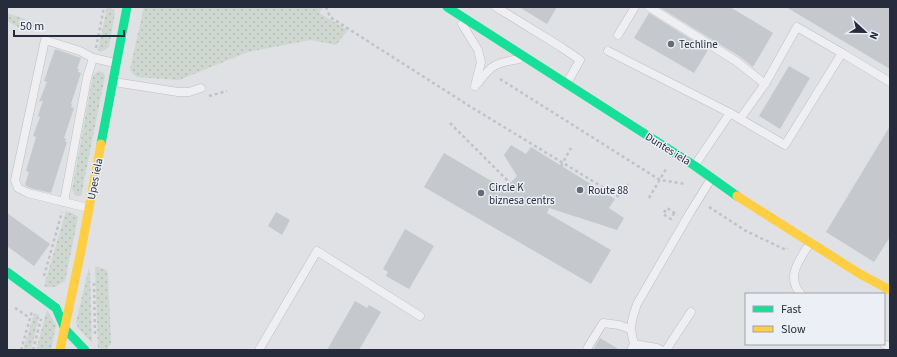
<svg xmlns="http://www.w3.org/2000/svg" width="897" height="357" font-family="'Source Sans 3',sans-serif">
	<style>
		.grass { fill: url(#grass-dots) }
		.building { fill: #c5c8cc }
		.lines { fill: none; stroke-linecap: round; stroke-linejoin: round }
		.lane-casing { stroke: #bebfc3; stroke-width: 9 }
		.path { stroke: #c1c2c8; stroke-width: 2.5; stroke-dasharray: 3 3; stroke-linecap: butt }
		.lane { stroke: #efeff1; stroke-width: 8 }
		.fast { stroke: #16e098; stroke-width: 9 }
		.slow { stroke: #ffcf43; stroke-width: 9 }
		.poi-dot { fill: #676b78; stroke: #eceff5; stroke-width: 1.5 }
		.labels { text-anchor: middle; dominant-baseline: central; stroke-width: 3; stroke-linejoin: round; paint-order: stroke }
		.poi-label { font-size: 11px; fill: #272c3d; stroke: #eceff5; text-anchor: start }
		.street-label { font-size: 11px; fill: #272c3d; stroke: #eceff5 }
	</style>
	<defs>
		<pattern id="grass-dots" width="8" height="8" patternUnits="userSpaceOnUse"><rect width="8" height="8" fill="#ced8d0"/><path d="M2 2h.1M6 6h.1" fill="none" stroke="#b1bab4" stroke-width="1.8" stroke-linecap="round"/></pattern>
	</defs>
	<rect width="100%" height="100%" fill="#dfe1e5"/>
	<g class="grass">
		<path d="M107,7l6,2 2,4 -6,34 -8,5 -3,-2z"/>
		<path d="M144,7h179l-4,6 29,17 -12,15 -25,-5 -63,12 -69,28 -42,-3 -4,-3 -3,-5z"/>
		<path d="M7,13l29,10 -2,4 -9,-2 -1,5 -17,-9z"/>
		<path d="M99,71l4,1 2,4 -24,120h-5l-4,-6 21,-115z"/>
		<path d="M66,211l8,3 4,3 -13,64c-7,5 -12,8 -21,5z"/>
		<path d="M95,266l12,4 1,5 3,68 -4,7 -9,-2z"/>
		<path d="M89,267l1,8 2,68 -14,-15 -2,-6z"/>
		<path d="M47,310l9,15 -5,25h-15z"/>
		<path d="M34,314h4l1,3 -8,33h-8z"/>
	</g>
	<g class="building">
		<path d="M519,7h38l-10,17z"/>
		<path d="M659,7h71l43,26 -20,34 -14,-11z"/>
		<path d="M786,7h104v62z"/>
		<path d="M649,13l59,37 -14,23 -60,-35z"/>
		<path d="M55,49l26,9 -4,11h2l-1,3 3,1 -10,31h1l-1,3 3,1 -10,30 2,1 -1,3h2l-16,51 -21,-5 -5,-3 4,-13 -3,-1 10,-34 -3,-1 7,-19 -2,-1 5,-16 -4,2 8,-20 -3,-1z"/>
		<path d="M789,66l21,12 -30,51 -21,-13z"/>
		<path d="M890,126v111l-16,25 -48,-30z"/>
		<path d="M511,145l15,9 5,-7 84,52 -6,9 15,10 -7,12 -68,-22 -2,5 64,37 -20,34 -167,-97 20,-34 61,36 12,-13 -13,-21z"/>
		<path d="M276,212l14,8 -8,15 -14,-9z"/>
		<path d="M7,213l43,31 -16,22 -27,-20z"/>
		<path d="M405,229l29,17 -25,43 -23,-13 2,-4 -5,-3z"/>
		<path d="M355,301l12,7 2,-3 12,7 -22,38h-32z"/>
		<path d="M600,338l20,12h-27z"/>
	</g>
	<g class="lines">
		<defs>
			<g id="lane">
				<path d="M496,7l65,40 19,13 -13,23"/>
				<path d="M649,7l87,54 29,23"/>
				<path d="M462,24l16,26 3,12 -6,24"/>
				<path d="M618,35l17,-28"/>
				<path d="M608,51l122,62 55,32 57,-92 48,29"/>
				<path d="M114,82l64,10h11l12,-4"/>
				<path d="M478,83c14,-19 18,-20 41,-24"/>
				<path d="M740,119l25,-35 32,-57 45,26"/>
				<path d="M695,165l35,-52"/>
				<path d="M64,202l23,-124 6,-20"/>
				<path d="M88,208l-60,-15 -10,-5 -3,-8 30,-140 35,11 13,7 22,5"/>
				<path d="M801,294c-16,-17 -1,-35 9,-51"/>
				<path d="M884,344l6,3"/>
				<path d="M588,347l15,-24 16,2 11,4"/>
				<path d="M632,348l2,-4 23,4 4,2"/>
				<path d="M259,350l58,-99 103,65"/>
				<path d="M636,350c-7,-20 -6,-26 1,-46l54,-93 20,-32"/>
				<path d="M666,350l25,-38"/>
			</g>
		</defs>
		<use href="#lane" class="lane-casing"/>
		<g class="path">
			<path d="M326,7l4,10 141,90 148,90 9,-13"/>
			<path d="M96,48l8,-41"/>
			<path d="M500,79l160,101 26,4"/>
			<path d="M209,96l18,-5"/>
			<path d="M450,123l60,60"/>
			<path d="M561,166l10,-18"/>
			<path d="M649,198l17,-29"/>
			<path d="M709,207l37,24 40,19 1,-2"/>
			<path d="M674,213l-3,6 -8,-5 4,-6 11,7"/>
			<path d="M44,276l18,-64"/>
			<path d="M94,283l1,51"/>
			<path d="M15,308l15,10"/>
			<path d="M21,350l11,-39"/>
			<path d="M33,350l8,-31"/>
		</g>
		<use href="#lane" class="lane"/>
		<g class="fast">
			<path d="M447,7l248,159 42,30"/>
			<path d="M101,144l26,-137"/>
			<path d="M7,272l49,36 9,21 20,21"/>
		</g>
		<g class="slow">
			<path d="M737,196l123,78 30,16"/>
			<path d="M60,350l21,-99 20,-107"/>
		</g>
	</g>
	<g class="poi-dot">
		<circle cx="671" cy="44" r="4"/>
		<circle cx="580" cy="190" r="4"/>
		<circle cx="481" cy="193" r="4"/>
	</g>
	<g class="labels">
		<g class="poi-label">
			<text x="679" y="44">Techline</text>
			<text x="489" y="187">Circle K<tspan x="489" dy="13">biznesa centrs</tspan></text>
			<text x="588" y="190">Route 88</text>
		</g>
		<g class="street-label">
			<text transform="translate(668 149) rotate(32)">Duntes iela</text>
			<text transform="translate(95 179) rotate(-79)">Upes iela</text>
		</g>
	</g>
	<rect width="897" height="357" fill="none" stroke="#272c3d" stroke-width="16"/>
	<rect x="745" y="293" width="140" height="52" fill="#eceff5" stroke="#9da1ab"/>
	<rect x="753" y="306" width="20" height="6" fill="#16e098" stroke="#9da1ab"/>
	<text x="781" y="313" font-size="12" fill="#272c3d">Fast</text>
	<rect x="753" y="326" width="20" height="6" fill="#ffcf43" stroke="#9da1ab"/>
	<text x="781" y="333" font-size="12" fill="#272c3d">Slow</text>
	<g transform="translate(865 32) rotate(112)" stroke="#eceff5" stroke-width="3" paint-order="stroke">
	<path d="M0-3L7 15L0 10L-7 15Z" fill="#272c3d"/>
	<text y="-6" font-size="11" font-weight="bold" text-anchor="middle" fill="#272c3d">N</text>
	</g>
	<path d="M14 30v6h110v-6" fill="none" stroke="#272c3d" stroke-width="2"/>
	<text x="20" y="30" font-size="12" fill="#272c3d" stroke="#eceff5" stroke-width="3" paint-order="stroke">50 m</text>
</svg>
